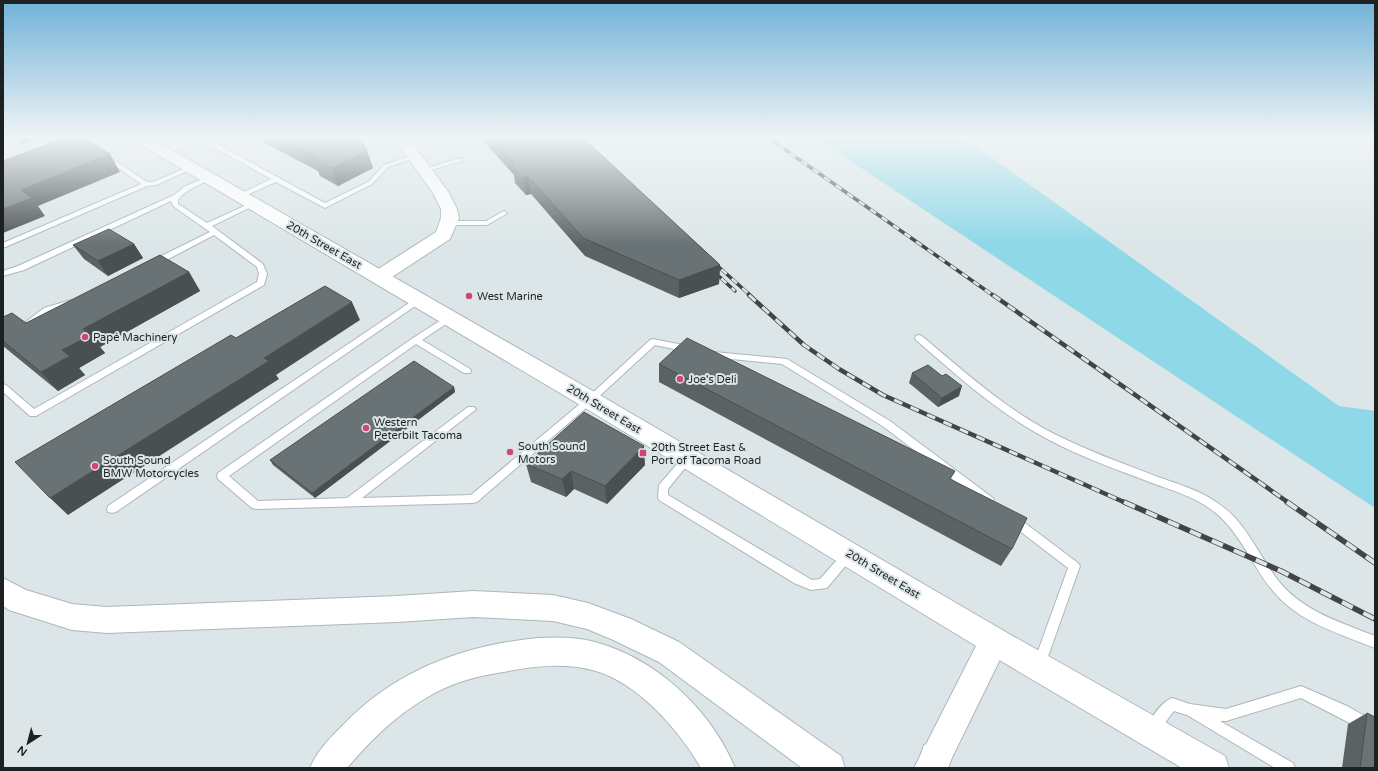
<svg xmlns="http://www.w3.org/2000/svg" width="1378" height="771" font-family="'Varela Round',sans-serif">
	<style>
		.green { fill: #8ed8e8 }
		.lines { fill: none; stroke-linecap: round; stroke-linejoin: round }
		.service-casing { stroke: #adb7b9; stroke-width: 2 }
		.tertiary-casing { stroke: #adb7b9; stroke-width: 2 }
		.secondary-casing { stroke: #adb7b9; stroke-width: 2 }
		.motorway-casing { stroke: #adb7b9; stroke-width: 2 }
		.service { fill: #fff; fill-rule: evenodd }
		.tertiary { fill: #fff; fill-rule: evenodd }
		.secondary { fill: #fff; fill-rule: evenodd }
		.motorway { fill: #fff; fill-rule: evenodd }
		.rail-far2-casing { stroke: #414546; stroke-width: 3.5 }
		.rail-far1-casing { stroke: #414546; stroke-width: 4.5 }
		.rail-casing { stroke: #414546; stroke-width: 5.5 }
		.rail-far2 { stroke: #dce6e8; stroke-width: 2.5; stroke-dasharray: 7; stroke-linecap: butt }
		.rail-far1 { stroke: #dce6e8; stroke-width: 3; stroke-dasharray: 9; stroke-linecap: butt }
		.rail { stroke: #dce6e8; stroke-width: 4; stroke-dasharray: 12; stroke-linecap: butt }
		.wall { fill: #5a6264 }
		.shaded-wall { fill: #4a5051 }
		.building { fill: #697274; stroke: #4a5051 }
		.poi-dot { fill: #d04476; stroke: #dce6e8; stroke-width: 1.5 }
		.labels { text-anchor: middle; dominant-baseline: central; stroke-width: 4; stroke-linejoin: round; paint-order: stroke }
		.street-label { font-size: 11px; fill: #1e2122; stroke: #dce6e8 }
		.poi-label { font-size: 11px; fill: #1e2122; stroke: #dce6e8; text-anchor: start }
	</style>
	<rect width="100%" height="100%" fill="#dce6e8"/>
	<path class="green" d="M814,137h149l376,269 36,5v97z"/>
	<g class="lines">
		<defs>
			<g id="service">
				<path d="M193,137h11l121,66 43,-21 16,-17 30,-10 3,2 -29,10 -16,17 -47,24 -49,-26 -34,15h-4v-2l33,-16 -72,-40 -33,14 -5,-1z"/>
				<path d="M104,156h4l39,26h6l36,-15 5,1 -38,17 -9,1 -144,62v-5l138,-59 -37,-26z"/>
				<path d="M460,158l3,2 -1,1 -38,11 -3,-2z"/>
				<path d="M209,176l3,2 -1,1 -22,11 -9,7 -2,3v4l29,19 44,-20h4v2l-43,21 51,38 4,10 -3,11 -228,131h-6l-27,-24v-8l3,1 28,24 223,-127 2,-8 -2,-7 -43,-32 -57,30h-6v-4l59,-29 -37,-26 -2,-5 -147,69 -21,6v-5l15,-5 156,-71 10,-8z"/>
				<path d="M504,211l3,2 -1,1 -19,11h-38l-4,-2 4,-2h37z"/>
				<path d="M418,297l4,3 -1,2 -305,210 -4,1 -4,-1 -1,-3 1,-3z"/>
				<path d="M71,300l4,3 -1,2 -24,7 -20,14 -3,1 -4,-3 21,-16z"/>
				<path d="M449,315l3,1 1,2 -1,2 -30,20 48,29 1,2 -1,2h-6l-48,-29 -187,132 29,25 89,-3 121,-91h6l2,2 -2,2 -112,87 109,-3 116,-97 63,-58 3,-1 35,7 4,3 -4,3 -33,-7 -62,57 -116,100 -4,1 -217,6 -4,-1 -34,-29 -1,-3 1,-3 195,-135z"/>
				<path d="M919,335l3,1c46,39 91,80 147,105 29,14 59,24 89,36 20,7 41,13 58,25 32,20 42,55 65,82 24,28 61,39 94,52v12c-35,-14 -77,-26 -102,-57 -23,-27 -33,-62 -64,-83 -17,-12 -38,-18 -57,-25 -31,-12 -63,-23 -93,-38 -54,-26 -98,-66 -143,-105l-1,-2 1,-2z"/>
				<path d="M714,352l73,7 103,62 103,77 1,3 -1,3 -4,1 -4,-1 -101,-77 -102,-63 -71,-7 -1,-2 1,-2z"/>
				<path d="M688,454l3,1 2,3 -25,31v6l144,85 8,-1 24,-27 4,-2 4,2 1,3 -1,3 -25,30 -16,2 -17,-7 -135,-83 -1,-3 1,-12 26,-30z"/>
				<path d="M1013,516l4,1 61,46 2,3 -35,99 -2,4 -4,2 -4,-2 -2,-4 35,-97 -59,-45 -1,-3 1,-3z"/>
				<path d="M1301,686l46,20 28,16v14l-74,-38 -75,23h-6l73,42 2,5h-20l-88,-53 -13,-4c-7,7 -13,22 -21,26l-5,-2 -2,-5c5,-12 14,-27 26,-32l18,6 36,5z"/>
			</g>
			<g id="tertiary">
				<path d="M393,137h15l41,56 8,16 2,9 -9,21 -64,42 -7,2 -7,-2 -2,-4 2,-4 64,-41 5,-14v-9l-8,-16z"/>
				<path d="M994,627l10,4 221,125 4,12h-47l-198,-117 -5,-10 5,-10z"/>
			</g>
			<path id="secondary" d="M131,137h18l449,257 406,237 5,10 -62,127h-33l62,-122 -394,-240 -449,-266z"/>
			<g id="motorway">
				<path d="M3,578l23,12 46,14 35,3 290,-11 76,-5 80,4 35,8 43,16 48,23 162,114 4,12h-43l-143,-106 -48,-23 -24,-10 -34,-8 -80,-4 -76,5 -290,11 -35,-3 -63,-20 -6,-4z"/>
				<path d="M538,638c19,-1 38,-1 57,4 62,17 116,68 140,126h-34c-22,-38 -62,-84 -105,-97 -30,-9 -63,-5 -93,1 -27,4 -53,11 -77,26 -31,18 -56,43 -79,70h-37c7,-17 20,-30 33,-43 52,-54 120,-80 195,-87z"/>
				<path d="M936,741l12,4 4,12 -4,11h-32l8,-23z"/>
			</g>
		</defs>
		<use href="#service" class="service-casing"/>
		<use href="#tertiary" class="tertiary-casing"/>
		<use href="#secondary" class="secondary-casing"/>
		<use href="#motorway" class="motorway-casing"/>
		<use href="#service" class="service"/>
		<use href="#tertiary" class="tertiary"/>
		<use href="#secondary" class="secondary"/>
		<use href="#motorway" class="motorway"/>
		<defs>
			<g id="rail-far2">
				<path d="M767,137l227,159"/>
				<path d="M711,260l40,36"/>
				<path d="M711,269l24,22"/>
			</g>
			<g id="rail-far1">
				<path d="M749,295l55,50 35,24 44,26 243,108"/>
				<path d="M993,295l296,208"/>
			</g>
			<g id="rail">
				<path d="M1124,502l157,69 94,48"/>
				<path d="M1287,502l88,61"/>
			</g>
		</defs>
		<use href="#rail-far2" class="rail-far2-casing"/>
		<use href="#rail-far1" class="rail-far1-casing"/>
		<use href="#rail" class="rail-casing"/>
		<use href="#rail-far2" class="rail-far2"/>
		<use href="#rail-far1" class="rail-far1"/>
		<use href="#rail" class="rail"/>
	</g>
	<g class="wall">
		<path d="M10,137h31l-19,7z"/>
		<path d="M253,137h106l8,14 6,17 -35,18 -18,-10 -2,-5z"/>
		<path d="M480,137h102l138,128 -1,19 -40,14 -94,-42 -54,-62 -5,1 -11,-12 -1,-8z"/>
		<path d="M134,244l9,14 -35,18 -24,-17 -11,-14z"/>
		<path d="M189,272l11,19 -100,56 5,6 -26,15 6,7 -27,16 -55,-45v-29l23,6z"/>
		<path d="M659,364l292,116 61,69 -11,17 -342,-184z"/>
		<path d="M912,373l47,23 -21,11 -29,-24z"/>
		<path d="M454,387l1,5 -140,106 -42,-33 -3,-5z"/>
		<path d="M526,464l119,1 -38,39 -33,-15 -8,8 -35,-15z"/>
		<path d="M1367,713l8,55h-33l6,-44z"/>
	</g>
	<g class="shaded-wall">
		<path d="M17,137h24l-19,7z"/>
		<path d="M367,151l6,17 -35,18 -6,-18z"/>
		<path d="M110,154l10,18 -82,34 7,10 -42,17v-24l18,-19z"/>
		<path d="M528,176l3,18 -5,1 -3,-17z"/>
		<path d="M134,244l9,14 -35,18 -10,-15z"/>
		<path d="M720,265l-1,19 -40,14v-18z"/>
		<path d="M189,272l11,19 -100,56 5,6 -26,15 6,7 -27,16 -17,-19 42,-43z"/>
		<path d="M352,302l8,18 -84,55 3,4 -211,136 -18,-17 214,-140z"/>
		<path d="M962,386l-3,10 -21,11 4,-9z"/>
		<path d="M454,387l1,5 -140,106 -3,-5z"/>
		<path d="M644,446l1,19 -38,39 -2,-18z"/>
		<path d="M571,471l3,18 -8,8 -4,-18z"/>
	</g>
	<g class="building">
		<path d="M67,137h15l28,17 -89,36 11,8 -29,11v-48z"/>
		<path d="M279,137h80l8,14 -35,17 -19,-10 4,-2z"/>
		<path d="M492,137h90l138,128 -41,15 -96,-42 -55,-62 -5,2 -11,-12 4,-1z"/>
		<path d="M109,229l25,15 -36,17 -25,-16z"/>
		<path d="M160,255l29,17 -106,57 8,6 -29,15 8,6 -29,16 -38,-31v-24l9,-4 14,10z"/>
		<path d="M325,286l27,16 -88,56 5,3 -219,137 -35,-36 216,-127 5,3z"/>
		<path d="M687,338l268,133 -5,8 77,39 -15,31 -353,-185z"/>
		<path d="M414,361l40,26 -142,106 -42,-33z"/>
		<path d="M928,365l14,11 4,-2 16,12 -20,12 -30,-25z"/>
		<path d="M584,412l60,34 -39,40 -34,-15 -9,8 -36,-15z"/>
		<path d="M1367,713l8,4v51h-15z"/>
	</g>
	<linearGradient id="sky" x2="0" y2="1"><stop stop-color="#70b2d8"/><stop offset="0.56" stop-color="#eff4f5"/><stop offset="1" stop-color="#eff4f5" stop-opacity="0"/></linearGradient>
	<rect width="1378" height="245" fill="url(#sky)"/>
	<g class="poi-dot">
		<circle cx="469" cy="296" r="4"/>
		<circle cx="85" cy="337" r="4"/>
		<circle cx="680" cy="379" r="4"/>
		<circle cx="366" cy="428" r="4"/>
		<circle cx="510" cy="452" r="4"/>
		<rect x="639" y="449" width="8" height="8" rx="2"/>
		<circle cx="95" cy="466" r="4"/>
	</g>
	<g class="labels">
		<g class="street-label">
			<text transform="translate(324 245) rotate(30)">20th Street East</text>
			<text transform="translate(604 409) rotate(31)">20th Street East</text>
			<text transform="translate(883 574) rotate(31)">20th Street East</text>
		</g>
		<g class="poi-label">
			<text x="477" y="296">West Marine</text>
			<text x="93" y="337">Papé Machinery</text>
			<text x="688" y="379">Joe's Deli</text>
			<text x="374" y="422">Western<tspan x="374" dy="13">Peterbilt Tacoma</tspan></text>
			<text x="518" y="446">South Sound<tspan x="518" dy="13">Motors</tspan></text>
			<text x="651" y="447">20th Street East &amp;<tspan x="651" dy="13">Port of Tacoma Road</tspan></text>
			<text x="103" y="460">South Sound<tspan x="103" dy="13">BMW Motorcycles</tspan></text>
		</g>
	</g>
	<rect width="1378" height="771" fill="none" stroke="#1e2122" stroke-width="8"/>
	<g transform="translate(28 743) rotate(216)" stroke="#dce6e8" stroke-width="3" paint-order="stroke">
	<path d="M0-3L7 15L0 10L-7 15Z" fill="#1e2122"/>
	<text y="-6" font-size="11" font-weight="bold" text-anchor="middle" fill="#1e2122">N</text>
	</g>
</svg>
